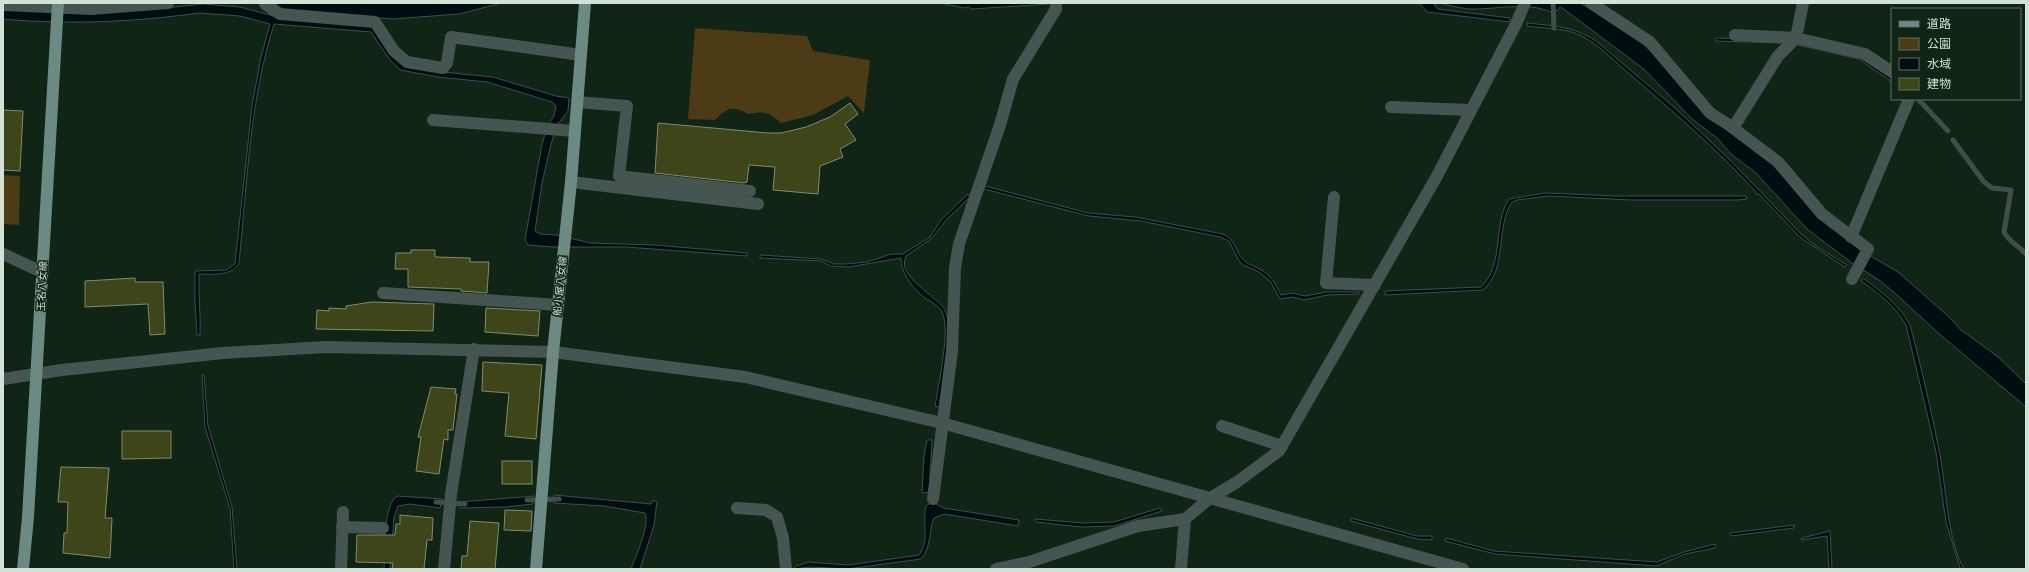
<svg xmlns="http://www.w3.org/2000/svg" width="2029" height="572" font-family="Figtree,'Noto Sans JP',sans-serif">
	<style>
		.green { fill: #4c3b15 }
		.water { fill: #000d11; stroke: #404d4c }
		.lines { fill: none; stroke-linecap: round; stroke-linejoin: round }
		.stream { stroke: #404d4c; stroke-width: 5 }
		.building { fill: #3e4519; stroke: #848a6f }
		.minor { stroke: #465452; stroke-width: 12 }
		.major { stroke: #6c8984; stroke-width: 12 }
		.labels { text-anchor: middle; dominant-baseline: central; stroke-width: 3; stroke-linejoin: round; paint-order: stroke }
		.street-label { font-size: 10px; fill: #d4e1d6; stroke: #102515 }
	</style>
	<rect width="100%" height="100%" fill="#102515"/>
	<g class="green">
		<path d="M695,28l112,8 6,15 57,9 -6,53 -16,-17 -35,19 -32,8c-12,-11 -17,-12 -33,-9 -15,-9 -22,-6 -33,6l-27,-1z"/>
		<path d="M3,175l17,1 -1,49 -16,-1z"/>
	</g>
	<g class="water">
		<path d="M275,3h227l-43,11 -66,5 -110,-8z"/>
		<path d="M940,3h125l-94,6 -2,-2 -4,1z"/>
		<path d="M1419,3h161l51,30 140,128 89,89 38,22 50,44 13,14 36,26 29,28v23l-89,-75 -41,-38 -17,-14 -27,-17 -45,-34 -51,-56 -25,-19 -14,-16 -25,-19 -47,-49 -80,-60 -5,-3 -2,3 -7,2c-25,-11 -56,-2 -82,-3 -10,-1 -21,-4 -31,-6l-4,2 4,4 72,9v4l-83,-10z"/>
		<path d="M203,4l37,3 37,10 92,9 7,2 19,29 47,15 51,5 63,19 13,2 -1,13 -11,14 -6,19 -9,39 -7,48 5,3 17,1 33,8 65,2 92,8v3l-121,-9h-73l-25,-2 -3,-5 17,-96 6,-19 6,-9 2,-10 -4,-4 -65,-20 -49,-5 -38,-7 -10,-10 -19,-28 -97,-8c-24,76 -27,159 -35,239 -8,14 -27,11 -40,11 -1,21 2,41 1,61h-3l-2,-33v-31l31,-1 9,-6 17,-158 9,-49 9,-33 -30,-8 -41,-3c-65,9 -130,12 -196,6v-9l152,-1z"/>
		<path d="M1527,23c26,3 46,3 69,18l78,66 55,52 72,75 15,12 31,19 -2,2 -44,-29 -42,-44h-3v-2c-40,-44 -85,-82 -130,-121 -15,-13 -32,-31 -51,-38 -15,-5 -33,-5 -48,-7z"/>
		<path d="M1716,38l67,3 74,15 35,22v4l-33,-23 -61,-14 -16,-2 -67,-2z"/>
		<path d="M985,186l103,27 47,4 88,17c13,6 11,15 19,24 5,7 13,8 21,13 10,6 13,15 18,24l12,-2 12,3 21,-4h33v2l-32,1 -23,5 -11,-3 -13,2 -10,-18 -11,-9 -16,-7 -4,-4 -10,-20 -9,-4 -79,-16 -52,-5 -105,-27z"/>
		<path d="M1545,193l71,3h130l1,3 -10,1h-106l-82,-4 -32,4 -5,2c-17,25 -4,67 -29,88l-98,5v-4l96,-4c24,-23 11,-62 28,-88z"/>
		<path d="M968,194l2,3 -23,22 -15,19 -26,18c-10,22 31,39 39,54 9,18 -2,76 -6,97l-4,-1c3,-20 16,-77 7,-94 -4,-8 -15,-12 -21,-17 -10,-9 -20,-23 -20,-37l-52,9 -18,-1 -10,-5 -61,-3v-3l61,4 13,5h12l21,-2 24,-8h12l27,-17 11,-17z"/>
		<path d="M1863,278c19,14 36,27 47,47 11,41 21,84 29,125 7,34 8,90 25,119l-4,-1 -14,-46 -10,-70 -30,-127c-11,-19 -27,-32 -45,-44z"/>
		<path d="M202,375h2l4,51 24,81 5,62h-3l-4,-60 -25,-82z"/>
		<path d="M927,440h5l-3,52 -7,1 2,-37z"/>
		<path d="M554,495l97,9 2,-4 4,2 -3,23 -14,44h-9c5,-14 19,-43 14,-56l-41,-7 -50,-3z"/>
		<path d="M397,496l45,3 -2,9 -30,-4 -12,2 -4,11 -4,52h-6c1,-16 -1,-64 13,-73z"/>
		<path d="M534,496l-1,8 -28,3 -45,1v-6z"/>
		<path d="M932,502l12,6 75,12 -1,6 -74,-12 -10,4c-6,14 -2,29 -13,41l-74,10 -36,-2 -18,2 3,-3 13,-4 39,3 71,-10c11,-14 3,-33 7,-49z"/>
		<path d="M1160,508l2,3 -48,15 -33,1 -45,-5 -1,-3 49,4 30,-1z"/>
		<path d="M1351,518l66,18h15v4l-15,-1 -66,-18z"/>
		<path d="M1794,525v3l-63,8 -1,-3z"/>
		<path d="M1830,531l2,38h-3l-2,-33 -26,4 1,-2z"/>
		<path d="M1446,538l48,13 163,11 27,-10 31,-8v4l-30,6 -29,12 -161,-12 -50,-13z"/>
	</g>
	<g class="lines">
		<g class="stream">
			<path d="M1553,3l1,25"/>
			<path d="M1918,99l30,32"/>
			<path d="M1953,140l31,42 8,6 19,2 -7,42c4,9 15,14 22,22"/>
			<path d="M527,500l32,-1"/>
			<path d="M436,502l29,2"/>
		</g>
	</g>
	<g class="building">
		<path d="M850,103l8,11 -13,10 11,16 -16,9 3,8 -23,9 -2,28 -45,-4 2,-23 -26,-2 -2,17 -3,1 -89,-10 3,-50 110,10h13l25,-6 24,-10z"/>
		<path d="M3,110l20,1 -3,60 -17,-1z"/>
		<path d="M411,250h24v7l35,1v4h19l-2,31 -26,-2v-2l-53,-2v-18h-13l1,-16h15z"/>
		<path d="M135,278v4h28l2,52 -15,1 -2,-31 -63,3v-26z"/>
		<path d="M372,302l62,2 -1,27 -117,-2 1,-19 12,1v-3l17,1v-3z"/>
		<path d="M486,308l54,3 -2,25 -53,-4z"/>
		<path d="M483,362l59,3 -6,74 -31,-3 4,-43 -27,-2z"/>
		<path d="M431,387l25,2 -1,5h2l-4,36h-5v10l-4,-1 -5,35 -23,-3 5,-34h-3z"/>
		<path d="M122,431h49v27l-49,1z"/>
		<rect x="502" y="461" width="30" height="23"/>
		<path d="M61,467l48,1 -4,50h7l-2,40 -47,-5 1,-20h3l1,-31h-10z"/>
		<path d="M505,510l27,1 -1,20 -27,-1z"/>
		<path d="M400,515l33,3 -1,22h-5l-3,29h-32l1,-6 -37,-1 1,-27h38l1,-11h4z"/>
		<path d="M470,521l29,2 -4,46h-34l1,-13h5z"/>
	</g>
	<g class="lines">
		<g class="minor">
			<path d="M1591,3l59,39 60,71 19,12 49,37 44,52 46,35 -16,30"/>
			<path d="M265,4l15,10 95,8 19,29 13,11 36,6 4,-5 4,-26 130,18"/>
			<path d="M3,5l88,4 77,-6"/>
			<path d="M1735,35l61,3 7,-35"/>
			<path d="M577,102l50,4 -8,70 131,15"/>
			<path d="M1391,107l80,3"/>
			<path d="M433,120l142,11"/>
			<path d="M1733,128l45,-72 18,-18 69,16 27,18"/>
			<path d="M571,182l187,22"/>
			<path d="M1334,197l-8,86 49,2"/>
			<path d="M1851,237l58,-138"/>
			<path d="M3,254l39,18"/>
			<path d="M383,293l175,12"/>
			<path d="M3,379l59,-9 161,-17 102,-6 228,5 192,25 197,46 521,146"/>
			<path d="M1222,426l60,20"/>
			<path d="M933,499l19,-148 3,-83 4,-24 41,-119 13,-46 43,-70v-6"/>
			<path d="M737,508l29,2 11,7 6,21 3,31"/>
			<path d="M342,527l41,1"/>
			<path d="M341,569l2,-57"/>
			<path d="M444,569l7,-75 23,-145"/>
			<path d="M996,569l33,-7 109,-36 47,-7 24,-20 28,-17 42,-31 158,-275 79,-152 9,-21"/>
			<path d="M1181,569l4,-50"/>
		</g>
		<g class="major">
			<path d="M23,569l5,-52 30,-514"/>
			<path d="M536,569l17,-217 18,-170 14,-179"/>
		</g>
	</g>
	<g class="labels">
		<g class="street-label">
			<text transform="translate(42 286) rotate(-87)">玉名八女線</text>
			<text transform="translate(560 286) rotate(-84)">船小屋八女線</text>
		</g>
	</g>
	<rect width="2029" height="572" fill="none" stroke="#d4e1d6" stroke-width="8"/>
	<rect x="1891" y="8" width="130" height="92" fill="#102515" stroke="#5e7062"/>
	<rect x="1899" y="21" width="20" height="6" fill="#6c8984" stroke="#5e7062"/>
	<text x="1927" y="28" font-size="12" fill="#d4e1d6">道路</text>
	<rect x="1899" y="38" width="20" height="12" fill="#4c3b15" stroke="#5e7062"/>
	<text x="1927" y="48" font-size="12" fill="#d4e1d6">公園</text>
	<rect x="1899" y="58" width="20" height="12" fill="#000d11" stroke="#5e7062"/>
	<text x="1927" y="68" font-size="12" fill="#d4e1d6">水域</text>
	<rect x="1899" y="78" width="20" height="12" fill="#3e4519" stroke="#5e7062"/>
	<text x="1927" y="88" font-size="12" fill="#d4e1d6">建物</text>
</svg>
